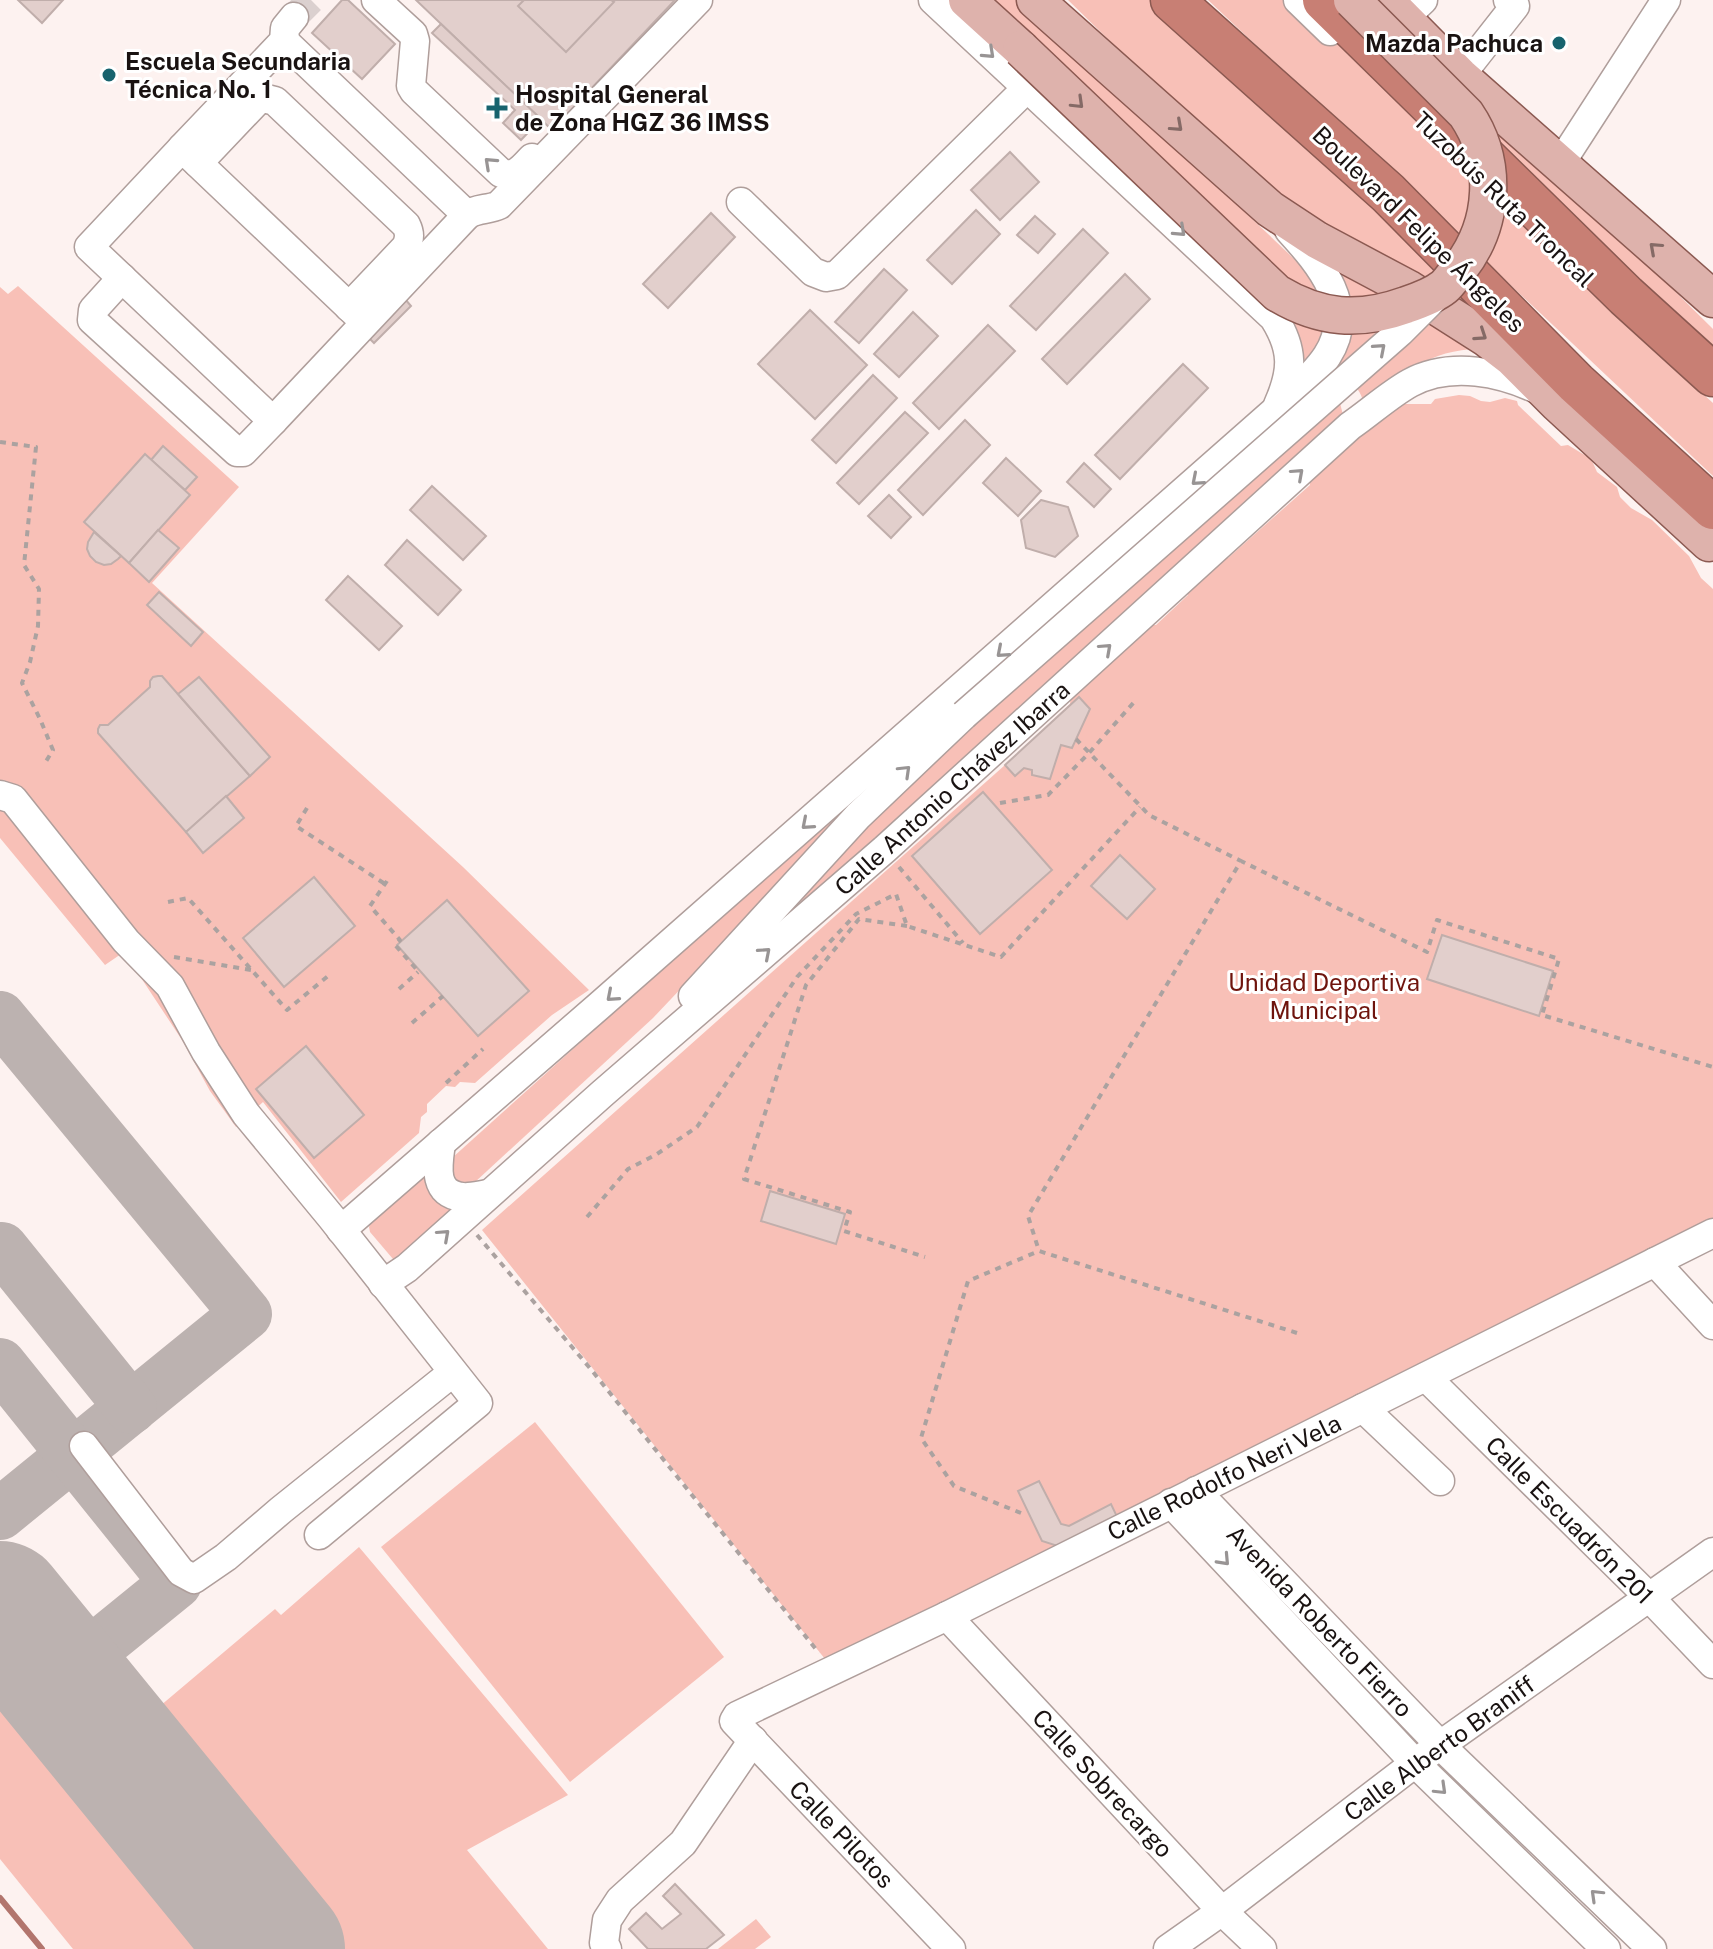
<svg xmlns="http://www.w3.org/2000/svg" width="1713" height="1949" font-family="'Public Sans',sans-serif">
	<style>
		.green { fill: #f8c0b7 }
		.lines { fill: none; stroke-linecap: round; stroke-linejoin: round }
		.stream { stroke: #b2756d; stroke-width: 6 }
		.taxiway { stroke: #bcb2b0; stroke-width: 52 }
		.runway { stroke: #bcb2b0; stroke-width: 132 }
		.building { fill: #e2cfcc; stroke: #c0aeab; stroke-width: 2 }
		.minor-tunnel { stroke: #dbd0cf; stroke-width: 28; stroke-dasharray: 28 14; stroke-linecap: butt }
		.minor-casing { stroke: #af9e9b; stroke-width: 31 }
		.major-casing { stroke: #8b5951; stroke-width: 39 }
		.highway-casing { stroke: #8b5951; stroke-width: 45 }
		.path { stroke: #aba2a0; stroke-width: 4; stroke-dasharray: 6 6; stroke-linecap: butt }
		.minor { stroke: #fff; stroke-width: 28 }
		.major { stroke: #deb2ac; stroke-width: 36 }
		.highway { stroke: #c87f74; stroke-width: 42 }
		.minor-bridge-casing { stroke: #af9e9b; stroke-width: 31; stroke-linecap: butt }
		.major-bridge-casing { stroke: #8b5951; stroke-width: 39; stroke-linecap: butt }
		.minor-bridge { stroke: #fff; stroke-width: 28 }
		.major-bridge { stroke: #deb2ac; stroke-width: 36 }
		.oneway { stroke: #989494 }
		.oneway2 { stroke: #856a66 }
		.poi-dot { fill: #17636e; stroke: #fff; stroke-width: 3 }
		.labels { text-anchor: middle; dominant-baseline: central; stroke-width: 6; stroke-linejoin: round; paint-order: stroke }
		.poi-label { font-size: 24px; font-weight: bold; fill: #191211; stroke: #fff; text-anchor: start }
		.street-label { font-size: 24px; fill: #191211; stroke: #fff }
		.park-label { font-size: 24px; fill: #6f140d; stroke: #fff }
	</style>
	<rect width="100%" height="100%" fill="#fdf2f0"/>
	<g class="green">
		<path d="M980,0h42l288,274 17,32 -4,35 -21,27z"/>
		<path d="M1068,0h98l332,326 -209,-119 -124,-112z"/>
		<path d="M1208,0h89l345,339 71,64v73z"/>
		<path d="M1465,83l248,246v32l-205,-191z"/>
		<path d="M1327,259l155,90c-51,-1 -81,26 -118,56 -3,-18 -16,-27 -32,-33z"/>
		<path d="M18,286l221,201 -87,96 311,284 126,123 -37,25 -77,68 -15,-1 -5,5 -9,-1 -19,18v8l-6,5 -2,16 -78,69 -78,-100 -27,25 -26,-36 -28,-51 -58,-88 -19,13 -105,-127v-551l8,7z"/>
		<path d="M1459,395l11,1 11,5 9,1 15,-4 12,3 1,4 43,41 7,-1 20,12 5,6 4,9 20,15 3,10 11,11 21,12 37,36 12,22 12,11v645l-880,435 -351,-439 523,-465 65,-61 1,-12 80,-67h5l32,-30 -4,-5 40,-34 4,2 82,-73 -1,-8 78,-64 5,-1 10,-8h29l4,-5z"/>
		<path d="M1340,403l3,12 -544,494 -8,-12 141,-139z"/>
		<path d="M915,741l-262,277 -179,165 -8,3 -14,-7v-21z"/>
		<path d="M424,1171c2,25 11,31 33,40l-57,49 -7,-1 -23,-27 -1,-5 3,-9z"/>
		<path d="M535,1422l189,235 -154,125 -189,-235z"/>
		<path d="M359,1547l209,248 -101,55 81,99h-213l-188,-232 128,-108 6,6z"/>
		<path d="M0,1671l226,278h-153l-73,-90z"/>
		<path d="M756,1919l15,18 -16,12h-37z"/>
	</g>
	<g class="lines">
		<path class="stream" d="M0,1898l42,51"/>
		<g class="taxiway">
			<path d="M0,1017l246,297 -246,200"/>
			<path d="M2,1248l129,160"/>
			<path d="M0,1364l176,219 -112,91"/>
		</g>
		<path class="runway" d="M0,1607l279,342"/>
	</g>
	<g class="building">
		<path d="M18,0h45l-21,23z"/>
		<path d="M342,0h6l47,44 -33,35 -50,-46z"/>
		<path d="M416,0h259l-123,130z"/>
		<path d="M524,0h87l3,2 -48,50 -48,-46z"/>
		<path d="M441,24l100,95 -20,21 -18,-17 12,-13 -83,-77z"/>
		<path d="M1010,152l29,30 -39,38 -29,-30z"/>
		<path d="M976,210l24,24 -48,50 -25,-24z"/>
		<path d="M711,213l24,24 -67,71 -25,-24z"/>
		<path d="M1035,216l20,18 -17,19 -21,-18z"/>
		<path d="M1083,229l25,24 -72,77 -26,-24z"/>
		<path d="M884,269l23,21 -48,53 -24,-21z"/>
		<path d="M1125,274l25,25 -83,85 -25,-25z"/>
		<path d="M405,299l6,7 -37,37 -9,-9z"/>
		<path d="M810,310l57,55 -52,54 -57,-55z"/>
		<path d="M913,312l25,24 -39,41 -25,-23z"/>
		<path d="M988,325l27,26 -76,78 -26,-26z"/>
		<path d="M1183,364l25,24 -88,91 -25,-24z"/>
		<path d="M873,375l24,23 -61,65 -24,-23z"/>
		<path d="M905,412l23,21 -69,71 -22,-21z"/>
		<path d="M965,420l25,25 -67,70 -25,-25z"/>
		<path d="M163,446l34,31 -12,13 -34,-30z"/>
		<path d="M145,454l45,41 -61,68 -45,-41z"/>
		<path d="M1006,458l35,33 -23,25 -35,-33z"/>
		<path d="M1084,463l27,26 -17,18 -27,-25z"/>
		<path d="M432,486l54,50 -23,24 -53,-50z"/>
		<path d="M889,495l22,22 -20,21 -23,-22z"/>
		<path d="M1041,500l27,7 10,29 -23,21 -29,-9 -5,-28z"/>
		<path d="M158,530l21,18 -30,34 -20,-19z"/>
		<path d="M94,532l27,24 -3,3 -7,5 -7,1 -8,-3 -6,-6 -3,-7 1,-7z"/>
		<path d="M407,540l54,50 -23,25 -53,-50z"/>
		<path d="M348,576l54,50 -23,24 -53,-50z"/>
		<path d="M159,592l44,40 -12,14 -44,-41z"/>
		<path d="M158,676h4l88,100 -64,56 -88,-99v-4l2,-4h8l42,-38v-6l3,-4z"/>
		<path d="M199,677l71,80 -20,19 -72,-82z"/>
		<path d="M1079,697l11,12 -18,39 -11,-3 -11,34 -18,-4v-5l-8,-2 -9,8 -10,-11z"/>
		<path d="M983,792l69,78 -72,64 -68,-78z"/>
		<path d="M226,796l18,22 -41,35 -17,-21z"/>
		<path d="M1120,855l35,34 -28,30 -36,-33z"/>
		<path d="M314,877l41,49 -71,61 -41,-49z"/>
		<path d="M447,900l82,91 -51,45 -81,-91z"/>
		<path d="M1442,935l111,36 -14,45 -112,-37z"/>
		<path d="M306,1046l58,69 -50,43 -58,-69z"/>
		<path d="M770,1191l75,23 -9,30 -75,-23z"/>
		<path d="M1039,1481l22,43 8,2 42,-22 9,19 -50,27 -28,-9 -24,-50z"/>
		<path d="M675,1884l49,51 -18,14h-58l-19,-20 17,-16 16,16 19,-15 -18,-18z"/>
	</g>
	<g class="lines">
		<path class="minor-tunnel" d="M294,17l17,-17"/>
		<defs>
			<g id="minor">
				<path d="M376,0l37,34 2,7 -4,45 3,5 87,82c15,5 21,-5 31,-15"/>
				<path d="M933,0l341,318c20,32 19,53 4,87"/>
				<path d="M1298,0l32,31"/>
				<path d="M1403,19l20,-19"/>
				<path d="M284,41l183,174"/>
				<path d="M1460,76l55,-70 -7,-6"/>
				<path d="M182,148l102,-107 1,-13 9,-11"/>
				<path d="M198,163l59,-62 6,-3 12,3 131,124c4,8 4,13 0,22l-57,60"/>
				<path d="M1560,164l106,-164"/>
				<path d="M741,202l72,70 13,5 11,-2 190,-187"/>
				<path d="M122,278l-29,32 -1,10 145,132h6l30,-31"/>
				<path d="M365,322l-183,-174 -93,99 184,174 194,-206c9,-7 22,-5 32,-10l199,-205"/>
				<path d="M0,795l13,4 113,142 44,45 36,66 40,62 85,103 147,186 -159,132"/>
				<path d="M693,996l165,-180 106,-101"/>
				<path d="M441,1143c-3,22 -9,50 21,54 8,1 19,-2 27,-3"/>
				<path d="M341,1230l258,-224 677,-596c17,-17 38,-34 51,-54 31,-48 -7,-92 -38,-126"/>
				<path d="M1655,1262l58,63"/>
				<path d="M383,1284l24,-16 196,-175 282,-244 465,-423c19,-13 40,-32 60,-43 41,-22 92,-11 131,8"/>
				<path d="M1426,1377l223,220 64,67"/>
				<path d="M1363,1408l77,73"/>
				<path d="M84,1446l97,126 13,7 32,-22 55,-47 171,-137"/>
				<path d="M1196,1491l244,254 212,204"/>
				<path d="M1171,1503l244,260 191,186"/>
				<path d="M947,1616l275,295 40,38"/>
				<path d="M607,1949l-3,-6 3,-23 13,-20 63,-57 70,-103"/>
				<path d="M951,1949l-217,-228 3,-5 210,-100 766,-383"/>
				<path d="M1168,1949l54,-38 193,-148 298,-211"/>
			</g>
			<g id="major">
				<path d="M967,0l54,49"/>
				<path d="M1035,0l235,209 47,31 92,49 77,49 26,20 46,46 151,139"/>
				<path d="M1385,0l75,76 253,223"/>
			</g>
			<g id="highway">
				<path d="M1172,0l216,193 188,190 137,125"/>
				<path d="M1324,0l302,296 87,79"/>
			</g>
		</defs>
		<use href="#minor" class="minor-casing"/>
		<use href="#major" class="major-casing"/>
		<use href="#highway" class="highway-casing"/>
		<g class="path">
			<path d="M0,442l36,5 -12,118 15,24 -1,37 -8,36 -8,21 18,36 13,31 -8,13"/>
			<path d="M1076,739l73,76 92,46"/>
			<path d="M1000,803l48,-8 41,-42 46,-52"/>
			<path d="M307,808l-11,18 89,58"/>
			<path d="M899,867l64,76"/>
			<path d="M387,881l-17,25 30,34 -5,5 23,26"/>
			<path d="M168,902l20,-4 99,112 41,-34"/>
			<path d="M907,926l-48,-7 -53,66 -62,194 106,33 -6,19 81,26"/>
			<path d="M174,957l77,13"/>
			<path d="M399,989l19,-17"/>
			<path d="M412,1023l31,-27"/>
			<path d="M446,1083l37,-34"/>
			<path d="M587,1217l41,-48 29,-15 40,-27 100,-150 59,-63 40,-20 11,32 94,31 139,-150"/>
			<path d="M477,1235l112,132 230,286"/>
			<path d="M1297,1333l-258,-82 -11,-35 213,-355 186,91 10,-32 122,39 -17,56 171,52"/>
			<path d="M1021,1513l-67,-27 -33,-48 47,-157 71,-30"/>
		</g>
		<use href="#minor" class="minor"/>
		<use href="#major" class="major"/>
		<use href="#highway" class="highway"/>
		<defs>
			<path id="minor-bridge" d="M964,715l436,-383 36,-36"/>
			<path id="major-bridge" d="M1021,49l256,244c43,26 82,29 129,12 12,-4 28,-10 38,-18 6,-5 11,-14 16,-19 35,-45 38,-107 6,-154l-114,-114"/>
		</defs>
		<use href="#minor-bridge" class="minor-bridge-casing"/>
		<use href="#major-bridge" class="major-bridge-casing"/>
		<use href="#minor-bridge" class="minor-bridge"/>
		<use href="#major-bridge" class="major-bridge"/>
	</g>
	<defs><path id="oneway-chevron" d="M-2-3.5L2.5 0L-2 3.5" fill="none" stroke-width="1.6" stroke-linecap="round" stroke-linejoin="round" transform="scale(2)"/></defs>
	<g class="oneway">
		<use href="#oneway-chevron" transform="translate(989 53) rotate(43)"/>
		<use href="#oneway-chevron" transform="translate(490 163) rotate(-137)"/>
		<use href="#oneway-chevron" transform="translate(1180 231) rotate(43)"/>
		<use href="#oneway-chevron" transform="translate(1380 349) rotate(-41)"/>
		<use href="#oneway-chevron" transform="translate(1298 474) rotate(-42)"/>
		<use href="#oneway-chevron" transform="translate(1197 480) rotate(139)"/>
		<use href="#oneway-chevron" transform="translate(1106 649) rotate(-42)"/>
		<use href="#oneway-chevron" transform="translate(1002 652) rotate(139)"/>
		<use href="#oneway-chevron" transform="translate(905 771) rotate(-44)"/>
		<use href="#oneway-chevron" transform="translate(807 824) rotate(139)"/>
		<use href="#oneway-chevron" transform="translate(765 953) rotate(-41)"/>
		<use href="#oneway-chevron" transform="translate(612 996) rotate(139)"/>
		<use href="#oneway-chevron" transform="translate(444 1235) rotate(-42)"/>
		<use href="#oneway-chevron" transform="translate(1224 1560) rotate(47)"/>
		<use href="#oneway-chevron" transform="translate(1441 1789) rotate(44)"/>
		<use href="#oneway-chevron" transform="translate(1596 1895) rotate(-136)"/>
	</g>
	<g class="oneway2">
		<use href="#oneway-chevron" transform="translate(1078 103) rotate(44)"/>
		<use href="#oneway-chevron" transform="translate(1177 126) rotate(42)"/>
		<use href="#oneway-chevron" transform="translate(1655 248) rotate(-138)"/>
		<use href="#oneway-chevron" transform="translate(1481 335) rotate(34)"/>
	</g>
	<g class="poi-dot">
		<circle cx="1559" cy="43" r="8"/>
		<circle cx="109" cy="75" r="8"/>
		<path d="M493 96h8v8h8v8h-8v8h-8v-8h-8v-8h8z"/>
	</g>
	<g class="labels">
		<g class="poi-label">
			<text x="1543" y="43" text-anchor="end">Mazda Pachuca</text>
			<text x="125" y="61">Escuela Secundaria<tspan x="125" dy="28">Técnica No. 1</tspan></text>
			<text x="515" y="94">Hospital General<tspan x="515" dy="28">de Zona HGZ 36 IMSS</tspan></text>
		</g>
		<g class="street-label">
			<text transform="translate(1504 199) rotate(44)">Tuzobús Ruta Troncal</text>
			<text transform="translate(1419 229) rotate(44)">Boulevard Felipe Ángeles</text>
			<text transform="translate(952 788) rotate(-42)">Calle Antonio Chávez Ibarra</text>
			<text transform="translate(1224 1477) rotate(-26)">Calle Rodolfo Neri Vela</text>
			<text transform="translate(1570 1520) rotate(45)">Calle Escuadrón 201</text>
			<text transform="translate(1320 1621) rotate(46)">Avenida Roberto Fierro</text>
			<text transform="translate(1439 1748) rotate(-36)">Calle Alberto Braniff</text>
			<text transform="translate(1103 1783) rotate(47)">Calle Sobrecargo</text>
			<text transform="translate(842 1834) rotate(46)">Calle Pilotos</text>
		</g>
		<g class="park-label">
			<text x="1324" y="982">Unidad Deportiva<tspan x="1324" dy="28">Municipal</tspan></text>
		</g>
	</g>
</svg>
